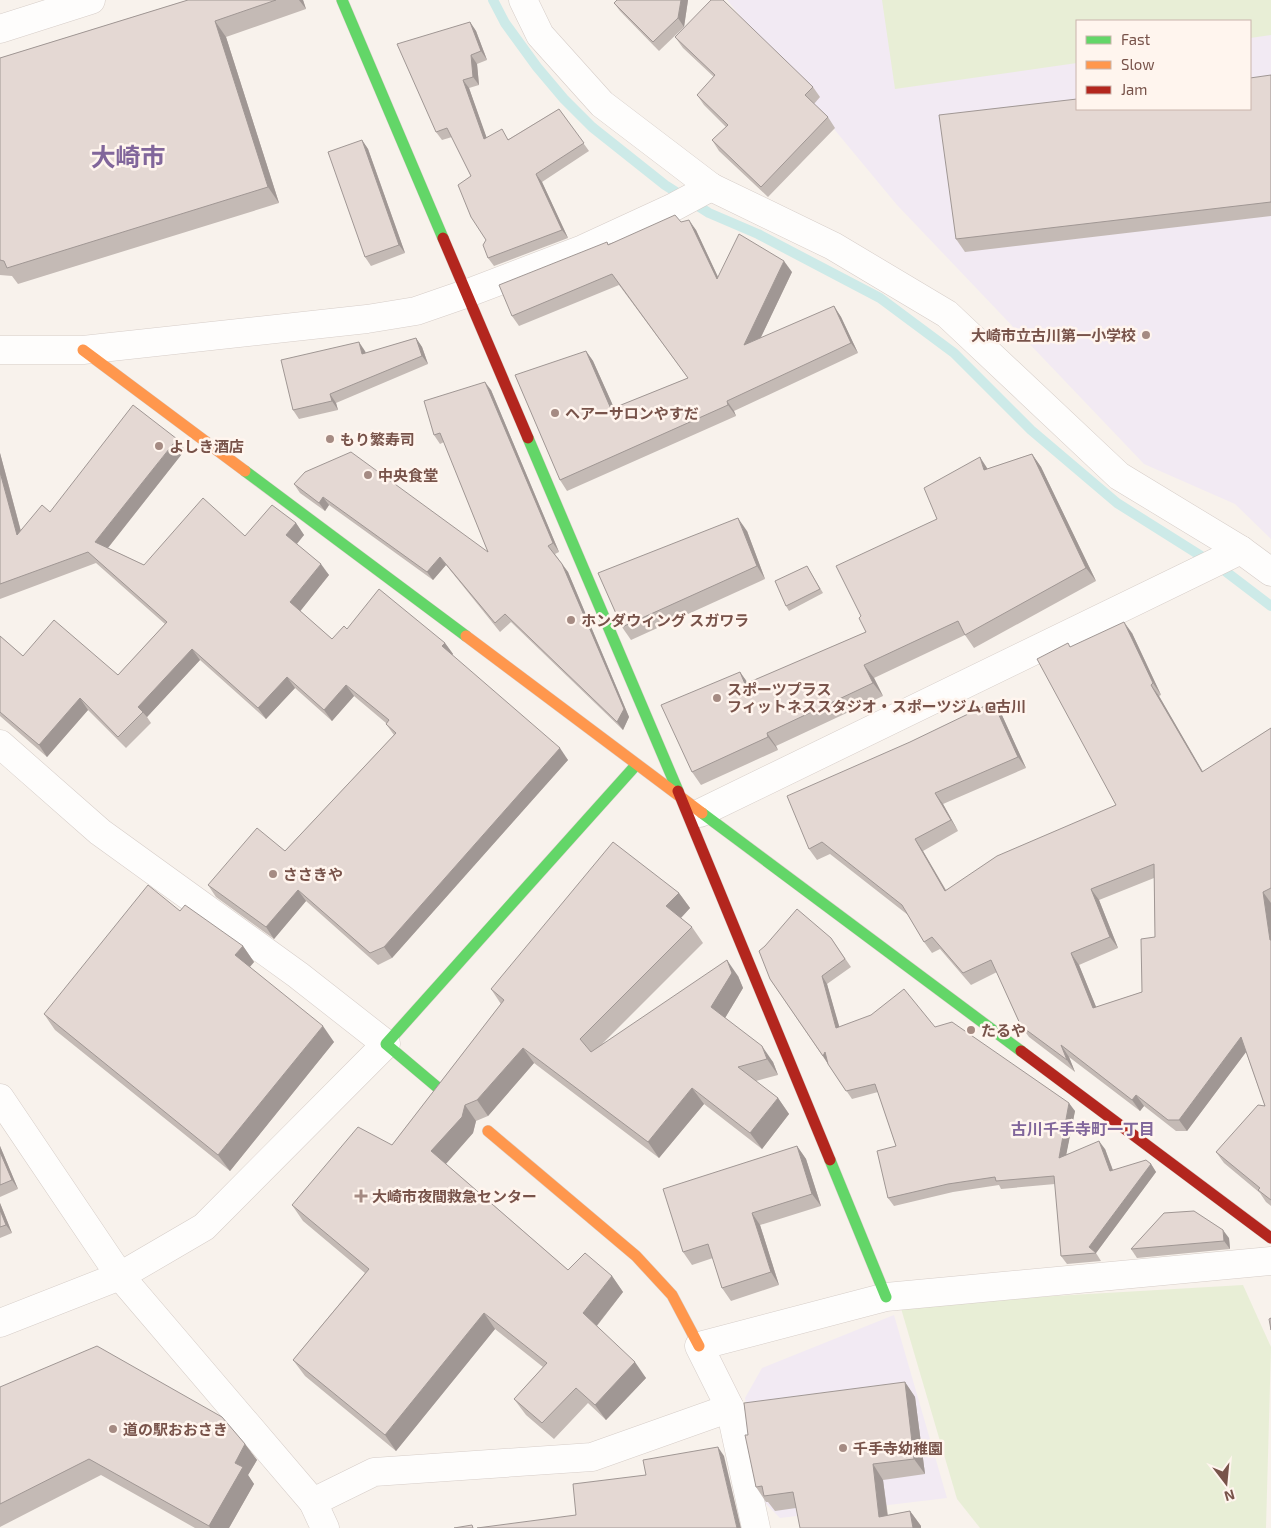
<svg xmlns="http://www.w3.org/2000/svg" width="1271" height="1528" font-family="'Exo 2','Noto Sans JP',sans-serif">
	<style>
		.education { fill: #f2eaf3; fill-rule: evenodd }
		.green { fill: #e8eed6 }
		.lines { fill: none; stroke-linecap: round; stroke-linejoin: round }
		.stream { stroke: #cdeae8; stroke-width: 10 }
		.street-casing { stroke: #d6cdc8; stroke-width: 29 }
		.fast-casing { stroke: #d8cdc8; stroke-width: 12 }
		.slow-casing { stroke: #d8cdc8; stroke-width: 12 }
		.jam-casing { stroke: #d8cdc8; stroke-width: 12 }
		.street { stroke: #fefdfc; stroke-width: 28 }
		.fast { stroke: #63d668; stroke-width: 11 }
		.slow { stroke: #ff974d; stroke-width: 11 }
		.jam { stroke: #b3261e; stroke-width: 11 }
		.wall { fill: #c4bab5; fill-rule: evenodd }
		.shaded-wall { fill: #a09794 }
		.building { fill: #e4d8d3; stroke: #a09794; fill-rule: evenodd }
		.poi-dot { fill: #a58b83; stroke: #fff5ee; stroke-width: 2 }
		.labels { text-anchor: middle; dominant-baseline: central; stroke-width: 5; stroke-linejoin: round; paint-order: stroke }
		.poi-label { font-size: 15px; font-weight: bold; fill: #78534a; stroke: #fff5ee; text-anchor: start }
		.neighbourhood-label { font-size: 16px; font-weight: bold; fill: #81669b; stroke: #fff5ee }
		.town-label { font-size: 25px; font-weight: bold; fill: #81669b; stroke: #fff5ee }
	</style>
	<rect width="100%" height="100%" fill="#f8f2ec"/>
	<g class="education">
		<path d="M727,0h544v539l-36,-35 -91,-40 -247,-259zM1077,21h173v88h-173z"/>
		<path d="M894,1315l53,183 -167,20 -19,-19 -16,-101 17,-30z"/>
	</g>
	<g class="green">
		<path d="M882,0h389v35l-21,3v-17h-173v42l-182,26z"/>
		<path d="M1243,1285l28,62 -5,181h-286l-23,-29 -57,-194z"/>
	</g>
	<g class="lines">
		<path class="stream" d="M493,0l12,23 32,44 27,32 28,28 73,58 44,28 49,21 122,64 74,55 77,77 86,73 108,68 46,35"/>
		<defs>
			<g id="street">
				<path d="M523,0l17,35 62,69 109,83 122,59 114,68 172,162 122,74 30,22"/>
				<path d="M0,29l91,-29"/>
				<path d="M0,350h83l284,-31 49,-8 52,-18 115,-44 89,-41 39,-21"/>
				<path d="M0,744l100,88 198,143 88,69 -182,183 -84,49 -120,47"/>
				<path d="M700,813l541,-263"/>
				<path d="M0,1098l120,178 193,226 61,-30 218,-15 138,-49"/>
				<path d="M313,1502l12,26"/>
				<path d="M756,1528l-26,-120 -31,-62 187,-49 385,-36"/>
			</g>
			<g id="fast">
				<path d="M342,0l101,238"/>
				<path d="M528,438l150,353"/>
				<path d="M245,471l221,165"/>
				<path d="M702,813l319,238"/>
				<path d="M437,1087l-51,-43 250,-279"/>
				<path d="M830,1160l56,137"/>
			</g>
			<g id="slow">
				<path d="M83,350l162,121"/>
				<path d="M466,636l236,177"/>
				<path d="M488,1131l148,125 36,39 27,51"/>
			</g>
			<g id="jam">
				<path d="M443,238l85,200"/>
				<path d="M678,791l152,369"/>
				<path d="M1021,1051l250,187"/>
			</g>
		</defs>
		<use href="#street" class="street-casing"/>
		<use href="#fast" class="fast-casing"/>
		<use href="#slow" class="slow-casing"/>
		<use href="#jam" class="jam-casing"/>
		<use href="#street" class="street"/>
		<use href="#fast" class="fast"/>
		<use href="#slow" class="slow"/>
		<use href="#jam" class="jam"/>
	</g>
	<g class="wall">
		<path d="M188,0h115l3,9 -80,28 53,166 -261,81 -6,-8 -12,-1v-217z"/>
		<path d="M617,0h71l-4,27 -25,24 -39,-40 -6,-8z"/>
		<path d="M470,22l6,9 11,29 -10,4 2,21 -10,3 17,49 23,2 50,-30 30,42 -47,31 26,56 -74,28 -6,-8 -2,-18 -15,-64 -19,-39 -10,3 -6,-8z"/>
		<path d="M675,37l138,50 7,10 -6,7 14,13 7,11 -67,69 -49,-46 -7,-11 14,-13 -22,-22 -7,-10 17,-18 -31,-29z"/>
		<path d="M1271,75v141l-306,36 -9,-13z"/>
		<path d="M362,140l6,9 37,104 -34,13 -6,-9z"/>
		<path d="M681,222l15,8 22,47 74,-5 -32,67 74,-33 7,11 17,36 -124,58 2,5 -169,75 -7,-11 26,-129 7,10 21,47 74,-30 -69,-93 -100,41 -7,-10 95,-74 1,2z"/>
		<path d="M416,338l6,9 6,17 -92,39 2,7 -39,9 -6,-9 72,-59 1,2z"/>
		<path d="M491,390l68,162 -4,2 13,18 61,145 -6,13 -112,-108 -11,10 -54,-67 -13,15 -104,-75 -4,6 -25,-18 -6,-9 194,68 -44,-110 -4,2 -6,-9z"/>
		<path d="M185,450l-77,98 36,17 101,-29 51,-13 8,12 -7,9 32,31 -29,36 32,28 15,-10 98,14 8,11 -1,1 116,105 -176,198 -14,7 -72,-64 -32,38 -58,-42 -8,-12 77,-34 109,-116 -8,-11v-1l-32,-27 -22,25 -37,-33 -29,31 -66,-59 -53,57 4,6 -25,25 -38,-38 -41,47 -47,-41v-80l23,20 95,19 47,-51 -69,-61 -96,36v-146l21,78 29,-19z"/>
		<path d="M1032,454l9,13 55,114 -122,67 -9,-13 -91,43 9,18 -107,50 2,4 -77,35 -9,-13 48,-100 8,11 118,-51 -5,-16 76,-97 50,-50z"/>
		<path d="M747,531l18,48 -134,61 -9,-13z"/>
		<path d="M807,566l16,27 -34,18 -3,-5z"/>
		<path d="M1132,633l29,62 -2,1 44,76 68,-44v478l-5,-4 -6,-9 -36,-30 -8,-11 49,-46 -19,-54 -59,79h-11l-32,-25 -4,5 -71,-54 6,15 -46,-35 -8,-11 -24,-54 -26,13 -31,-36 -8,4 -8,-11 -16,-27 -78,-61 -13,6 -8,-11 192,-136 25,55 -83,36 15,27 -35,20 23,39 170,-85 -45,-158zM1154,878l1,59 -13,55 -46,15 -17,-42 39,-17 -19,-48z"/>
		<path d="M679,893l11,15 -9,10 11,9 11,16 -101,101 136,-68 5,12 -18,30 48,44 5,13 -22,6 22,17 11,16 -27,35 -58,-45 -45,54 -125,-95 -46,53 -12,5 -3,12 -27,31 122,106 44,6 11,16 -26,34 49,52 -40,42 -18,-17 -34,36 -28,-24 -12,-16 29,-32 -48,-38 -99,122 -91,-75 -12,-16 72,-87 -62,-52 -11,-16 100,-60 109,-141 -10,-15z"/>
		<path d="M180,911l63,35 11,16 -4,5 84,75 -104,129 -175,-141 -11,-16z"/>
		<path d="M831,938l20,29 -24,17 12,43h96l140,84 -9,43 39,-5 8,21 38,-6 5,8 -60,81 5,8 -34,3 -6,-8 -6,-72 -54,5 -2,-4 -46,7 -59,14 -6,-8 8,-52 -18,-54 -26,7 -82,-120z"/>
		<path d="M0,1146l18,43 -18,8z"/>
		<path d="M797,1146l9,13 15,47 -61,19 19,60 -48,16 -9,-13 -9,-30 -21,7 -9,-13z"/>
		<path d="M0,1203l12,30 -12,5z"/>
		<path d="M1229,1238l1,11 -93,9 -6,-9z"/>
		<path d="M905,1382l10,15 10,77 -42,6 5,35 22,-4 11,15 -125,-18 -21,3 -7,-9h-2l-10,-15 -8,-52z"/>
		<path d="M0,1387l245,57 12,16 -9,15 6,9 -25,44h-34l-94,-53 -101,52z"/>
	</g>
	<g class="shaded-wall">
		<path d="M299,0h4l3,9z"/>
		<path d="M681,0h7l-4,27 -6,-9z"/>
		<path d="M215,21l11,16 53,166 -11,-16z"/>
		<path d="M470,22l6,9 11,29 -6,-9z"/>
		<path d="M471,55l6,9 2,21 -6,-8z"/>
		<path d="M463,80l6,8 21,59 -6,-8z"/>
		<path d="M362,140l6,9 37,104 -6,-8z"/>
		<path d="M536,174l6,8 26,56 -6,-8z"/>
		<path d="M689,220l7,10 28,60 -7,-11z"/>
		<path d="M784,261l8,11 -40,84 -8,-11z"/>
		<path d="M834,306l7,11 17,36 -7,-10z"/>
		<path d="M416,338l6,9 6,17 -6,-8z"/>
		<path d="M359,342l6,9 3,12 -6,-9z"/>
		<path d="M586,351l7,10 26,58 -8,-10z"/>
		<path d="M485,382l6,8 68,162 -6,-9z"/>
		<path d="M330,394l6,9 2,7 -6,-9z"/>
		<path d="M727,401l7,10 2,5 -8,-11z"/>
		<path d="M177,439l8,11 -82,104 -8,-12z"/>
		<path d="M0,453l25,94 -8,-12 -17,-63z"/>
		<path d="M1032,454l9,13 55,114 -10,-13z"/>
		<path d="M980,457l9,14 -5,-1z"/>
		<path d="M323,497l6,8 -4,6 -6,-8z"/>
		<path d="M738,518l9,13 18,48 -8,-13z"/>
		<path d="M296,523l8,12 -10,12 -8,-12z"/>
		<path d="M440,557l6,8 -13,15 -6,-8z"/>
		<path d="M321,564l8,11 -31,39 -8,-12z"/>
		<path d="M562,564l6,8 61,145 -6,13 -6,-8z"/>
		<path d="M1124,622l8,11 29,62 -8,-12z"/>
		<path d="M445,643l8,11 -3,4 -8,-12z"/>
		<path d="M192,649l8,11 -53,57 -9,-10z"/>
		<path d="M864,665l10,13 9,18 -10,-13z"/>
		<path d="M740,672l9,13 -4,-1z"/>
		<path d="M287,677l8,11 -29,31 -8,-11z"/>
		<path d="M346,685l8,11 -22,25 -8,-11z"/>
		<path d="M1151,685l8,11 51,88 -8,-12z"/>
		<path d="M80,698l8,12 -41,47 -8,-12z"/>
		<path d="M993,702l8,11 25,55 -8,-11z"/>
		<path d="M767,733l9,13 2,4 -10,-13z"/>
		<path d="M560,748l8,12 -176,198 -8,-11z"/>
		<path d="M935,793l8,11 15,27 -7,-11z"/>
		<path d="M915,839l8,12 30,52 -8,-12z"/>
		<path d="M1091,889l8,11 19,48 -8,-11z"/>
		<path d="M298,890l8,11 -32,38 -8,-12z"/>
		<path d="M1263,892l8,11v39l-1,-2z"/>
		<path d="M679,893l11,15 -13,14 -11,-16z"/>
		<path d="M243,946l11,16 -8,9 -11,-16z"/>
		<path d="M1071,953l8,12 22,54 -8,-11z"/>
		<path d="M727,960l11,16 5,12 -21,35 -11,-16z"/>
		<path d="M822,976l5,8 15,52 -6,-8z"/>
		<path d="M323,1026l11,16 -104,129 -12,-16z"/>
		<path d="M1241,1037l8,11 -62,83 -8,-11z"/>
		<path d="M1061,1045l8,12 6,15 -8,-12z"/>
		<path d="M762,1046l11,16 5,13 -11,-16z"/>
		<path d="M523,1048l11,15 -46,53 -11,-16z"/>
		<path d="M825,1052l3,12 -5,-8z"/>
		<path d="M692,1088l12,16 -45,54 -11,-16z"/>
		<path d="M1136,1095l8,11 -4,5 -8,-11z"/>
		<path d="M778,1098l11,16 -27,35 -12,-16z"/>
		<path d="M1069,1103l6,8 -11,55 -5,-8z"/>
		<path d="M465,1105l11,16 -3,12 -30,34 -12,-16z"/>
		<path d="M1099,1141l6,8 11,30 -6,-8z"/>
		<path d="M0,1146l18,43 -6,-9 -12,-28z"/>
		<path d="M797,1146l9,13 15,47 -9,-12z"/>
		<path d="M1151,1164l5,8 -60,81 -7,-6z"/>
		<path d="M0,1203l12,30 -6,-8 -6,-15z"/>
		<path d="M752,1213l8,12 19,60 -8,-13z"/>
		<path d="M1223,1230l6,8 1,11 -6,-8z"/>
		<path d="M612,1276l11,16 -29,37 -11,-16z"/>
		<path d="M484,1313l11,16 -99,122 -11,-16z"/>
		<path d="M635,1362l11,16 -40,42 -11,-15z"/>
		<path d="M905,1382l10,15 10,77 -11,-15z"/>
		<path d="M245,1444l12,16 -9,15 6,9 -25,44h-19l-1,-2 26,-63z"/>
		<path d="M718,1447l6,9 17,72h-4z"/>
		<path d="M873,1464l10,16 6,48 -10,-11z"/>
		<path d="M910,1511l11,15v2h-8z"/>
	</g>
	<g class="building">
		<path d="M188,0h88l-61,21 53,166 -261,81 -3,-7 -4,-1v-202z"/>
		<path d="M617,0h64l-3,18 -25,24 -39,-39z"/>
		<path d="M711,0h12l90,87 -8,8 23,22 -67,70 -49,-47 16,-15 -31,-30 18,-20 -40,-38z"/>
		<path d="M470,22l11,29 -10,4 2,22 -10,3 21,59 18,-10 6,11 51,-31 25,34 -48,31 26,56 -74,28 -5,-13 3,-5 -15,-23 -13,-32 13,-9 -24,-48 -11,4 -39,-88z"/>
		<path d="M1271,75v127l-315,37 -17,-124 138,-16v10h173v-31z"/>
		<path d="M362,140l37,105 -34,12 -37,-105z"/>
		<path d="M675,215l6,7 8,-2 28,59 22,-45 45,27 -40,84 90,-39 17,37 -124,58 1,4 -168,75 -45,-105 71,-24 25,58 77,-31 -76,-104 -100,42 -13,-31 108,-43 1,3z"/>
		<path d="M416,338l6,18 -92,38 2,7 -39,9 -12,-50 78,-18 3,12z"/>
		<path d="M485,382l68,161 -5,3 14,18 62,145 -7,13 -112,-108 -10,9 -55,-66 -13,15 -104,-75 -4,6 -25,-19 11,-12 46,-20 137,100 -48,-119 -6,2 -10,-34z"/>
		<path d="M133,405l44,34 -82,103 49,23 59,-67 42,38 27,-31 24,18 -10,12 35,29 -31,38 42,37 12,-13 3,3 32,-40 66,54 -3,3 118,102 -176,199 -14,6 -72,-63 -32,37 -58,-42 49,-57 28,23 111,-118 -10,-9 3,-4 -43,-35 -22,25 -37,-33 -29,31 -66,-59 -54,58 5,5 -25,25 -38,-39 -41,47 -39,-33v-76l23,20 31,-36 64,55 49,-53 -79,-70 -88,32v-112l17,63 25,-30 8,7z"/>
		<path d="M1032,454l54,114 -121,67 -7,-14 -94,44 9,18 -106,50 1,4 -76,35 -31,-67 79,-33 5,12 121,-52 -7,-14 2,-2 -25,-50 101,-47 -13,-31 56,-31 4,13z"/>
		<path d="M738,518l19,48 -135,61 -24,-54z"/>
		<path d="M807,566l13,23 -34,17 -11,-25z"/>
		<path d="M1124,622l29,61 -2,2 51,87 69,-44v160l-8,4 7,48h1v260l-13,-10 2,-2 -44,-36 42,-47 7,1 -24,-69 -62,83h-11l-32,-25 -4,5 -71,-55 6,15 -46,-34 -30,-66 -28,13 -31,-36 -8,5 -22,-37 -80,-63 -13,7 -22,-53 123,-54 83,-40 25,55 -83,36 16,27 -36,19 30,52 52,-35 119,-51 -79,-146 31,-16 2,4zM1154,864l1,73 -14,2 1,53 -49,16 -22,-55 39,-16 -19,-48z"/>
		<path d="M613,842l66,51 -13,13 26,21 -112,112 11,13 136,-92 5,13 -21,34 51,39 5,13 -29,8 40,31 -28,35 -58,-45 -44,54 -125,-94 -46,52 -12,5 -3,12 -31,34 137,119 17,-17 27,23 -29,37 52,49 -40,43 -19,-17 -34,35 -28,-24 33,-36 -63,-50 -99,122 -92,-75 76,-91 -77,-64 66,-78 34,18 112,-145 -13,-11z"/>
		<path d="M148,885l32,26 5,-6 58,41 -8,9 88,71 -105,129 -174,-141z"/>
		<path d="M797,909l34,29 14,21 -23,17 14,52 35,-13 33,-26 31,38 17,-5 117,81 -10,55 40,-17 11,30 36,-11 5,4 -62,83 7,6 -35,3 -7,-80 -58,5 -1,-4 -47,7 -60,14 -11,-47 19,-5 -21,-62 -29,7 -18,-27 -3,-12 -2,4 -53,-77 -11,-28 6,-5z"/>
		<path d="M797,1146l15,48 -60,19 19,59 -49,16 -14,-44 -25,8 -20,-63z"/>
		<path d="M0,1152l12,28 -12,5z"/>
		<path d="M0,1210l6,15 -6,2z"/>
		<path d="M1194,1211l29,19 1,11 -93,8 33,-36z"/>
		<path d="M1271,1318v12l-2,-11z"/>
		<path d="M97,1346l125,71 23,27 -10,19 8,4 -34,59 -120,-67 -89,45v-117z"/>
		<path d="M905,1382l9,77 -41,5 6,53 31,-6 3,17h-113l-7,-36 -29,4 -2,-10 -6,1 -11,-52h3l-4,-32z"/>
		<path d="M718,1447l19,81h-260l99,-13 -3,-31 73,-9 -3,-15z"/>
		<path d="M472,1525l1,3h-19z"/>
	</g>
	<g class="poi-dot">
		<circle cx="1146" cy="335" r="5"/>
		<circle cx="555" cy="413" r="5"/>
		<circle cx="330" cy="439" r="5"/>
		<circle cx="159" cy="446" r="5"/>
		<circle cx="368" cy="475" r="5"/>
		<circle cx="571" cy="620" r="5"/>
		<circle cx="717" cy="698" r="5"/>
		<circle cx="273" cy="874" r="5"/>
		<circle cx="971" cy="1030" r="5"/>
		<path d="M358.5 1188.5h5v5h5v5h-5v5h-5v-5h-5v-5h5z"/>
		<circle cx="113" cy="1429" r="5"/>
		<circle cx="843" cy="1448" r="5"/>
	</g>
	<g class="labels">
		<g class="poi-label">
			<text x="1136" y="335" text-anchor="end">大崎市立古川第一小学校</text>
			<text x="565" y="413">ヘアーサロンやすだ</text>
			<text x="340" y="439">もり繁寿司</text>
			<text x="169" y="446">よしき酒店</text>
			<text x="378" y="475">中央食堂</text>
			<text x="581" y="620">ホンダウィング スガワラ</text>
			<text x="727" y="689">スポーツプラス<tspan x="727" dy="17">フィットネススタジオ・スポーツジム @古川</tspan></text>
			<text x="283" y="874">ささきや</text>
			<text x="981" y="1030">たるや</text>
			<text x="372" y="1196">大崎市夜間救急センター</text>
			<text x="123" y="1429">道の駅おおさき</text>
			<text x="853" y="1448">千手寺幼稚園</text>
		</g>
		<g class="neighbourhood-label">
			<text x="1083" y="1128">古川千手寺町一丁目</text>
		</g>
		<g class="town-label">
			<text x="128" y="156">大崎市</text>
		</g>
	</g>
	<rect x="1076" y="20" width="175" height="90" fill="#fff5ee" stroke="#c9b4ac"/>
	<rect x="1086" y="36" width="25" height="8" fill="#63d668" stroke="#c9b4ac"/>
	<text x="1121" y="45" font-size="15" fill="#78534a">Fast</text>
	<rect x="1086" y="61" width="25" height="8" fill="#ff974d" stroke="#c9b4ac"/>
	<text x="1121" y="70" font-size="15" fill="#78534a">Slow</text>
	<rect x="1086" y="86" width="25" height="8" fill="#b3261e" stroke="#c9b4ac"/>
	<text x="1121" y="95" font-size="15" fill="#78534a">Jam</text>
	<g transform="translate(1226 1483) rotate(164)" stroke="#fff5ee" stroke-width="4" paint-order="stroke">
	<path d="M0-4L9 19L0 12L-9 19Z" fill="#78534a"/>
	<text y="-8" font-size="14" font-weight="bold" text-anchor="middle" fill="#78534a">N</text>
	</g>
</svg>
